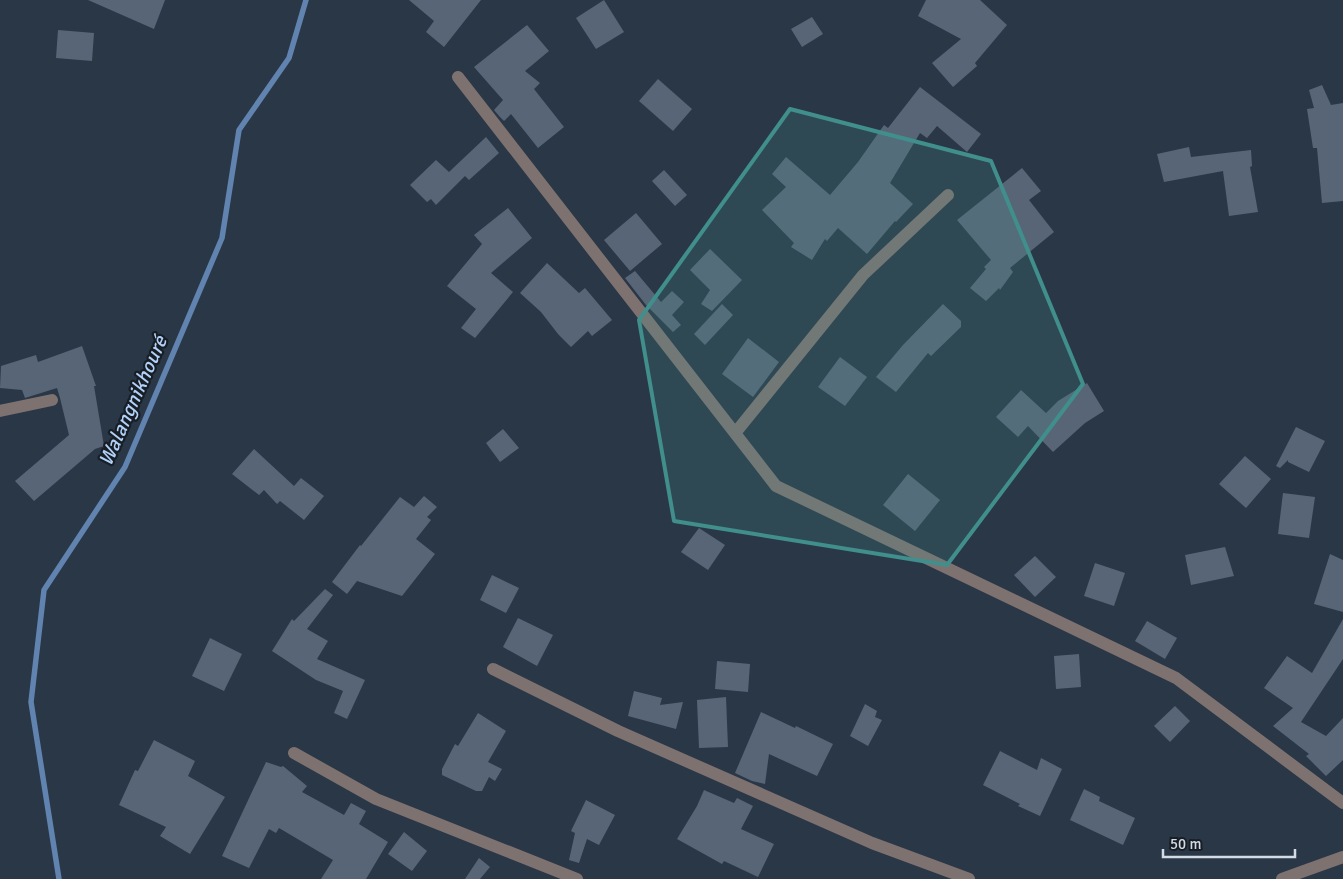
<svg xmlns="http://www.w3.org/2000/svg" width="1343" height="879" font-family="Signika,sans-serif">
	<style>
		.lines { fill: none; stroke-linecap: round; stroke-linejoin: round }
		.stream { stroke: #6183af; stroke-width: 5.5 }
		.building { fill: #586577 }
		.minor { stroke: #7e7270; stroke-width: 12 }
		.marked { fill: #408f8c; fill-opacity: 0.2; stroke: #408f8c; stroke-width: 4; stroke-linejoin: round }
		.labels { text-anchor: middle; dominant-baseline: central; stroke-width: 4.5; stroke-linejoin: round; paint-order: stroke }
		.water-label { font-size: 20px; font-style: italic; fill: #b2d1f8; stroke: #181e25 }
	</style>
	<rect width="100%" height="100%" fill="#2a3747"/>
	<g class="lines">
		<path class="stream" d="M59,879l-28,-177 13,-112 81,-123 97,-229 17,-108 50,-72 17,-58"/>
	</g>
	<g class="building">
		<path d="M88,0h77l-11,29z"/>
		<path d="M409,0h72l-37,47 -18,-15 8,-11z"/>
		<path d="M604,0l20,32 -28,17 -20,-31z"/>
		<path d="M926,0h54l27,25 -32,38 2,3 -24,21 -21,-24 29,-24 -43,-23z"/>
		<path d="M812,17l11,17 -21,13 -11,-18z"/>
		<path d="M527,25l22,26 -24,20 15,12 -6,6 30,38 -26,21 -27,-34 -7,7 -4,-4 -6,-7 9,-10 -29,-33z"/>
		<path d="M58,30l36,3 -2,28 -36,-3z"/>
		<path d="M658,79l34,30 -19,22 -34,-30z"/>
		<path d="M1322,85l9,20 12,-2v98l-21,2 -5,-55h-4l-6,-39 7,-1 -5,-18z"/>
		<path d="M920,87l61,47 -14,18 -30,-26 -10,12 -7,-5 -30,50 23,21 -17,18 -1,-1 -28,33 -29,-26 -11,13 -2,-2 -13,21 -21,-13 3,-4 -32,-33 24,-23 -14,-13 14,-17 44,38 28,-33 26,-37 4,3z"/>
		<path d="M486,137l13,16 -30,27 -4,-4 -29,29 -5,-6 -4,3 -17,-17 26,-25 13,12z"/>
		<path d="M1189,147l2,10 60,-7 1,16 -2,1 8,45 -29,4 -6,-45 -59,11 -7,-28z"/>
		<path d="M1022,168l19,23 -12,9 25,32 -44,36 3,4 -13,18 -1,-2 -13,13 -16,-13 16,-19 -2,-2 7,-7 -34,-40z"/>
		<path d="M664,170l23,25 -12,11 -23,-25z"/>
		<path d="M508,208l24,30 -41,35 22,19 -38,46 -14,-10 15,-19 -29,-23 35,-42 -8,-9z"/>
		<path d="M636,213l26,31 -32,27 -26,-31z"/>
		<path d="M710,249l32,31 -30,31 -11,-7 9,-14 -20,-20z"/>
		<path d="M547,263l32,30 6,-5 27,32 -20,16 -4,-5 -17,16 -13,-13 -17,-22 -21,-19z"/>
		<path d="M635,271l26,31 11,-11 12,11 -12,13 9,10 -8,7 -27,-27 -21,-27z"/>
		<path d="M722,304l11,11 -28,30 -11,-11z"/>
		<path d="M943,304l18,17v6l-30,29 -3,-3 -32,39 -20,-15 27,-32z"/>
		<path d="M748,338l31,24 -26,35 -31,-23z"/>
		<path d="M82,346l14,40h-2l10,60 -9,3 -61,52 -19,-20 54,-46 -9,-37 -3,-10 -32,10 -3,-8 -22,-2 1,-22 35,-11 2,7z"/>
		<path d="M840,357l27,20 -22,29 -27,-19z"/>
		<path d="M1087,383l17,28 -19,12 -32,29 -25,-26 -10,11 -22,-20 25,-27 25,23 12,-12z"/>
		<path d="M1296,427l29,14 -16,31 -21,-10v-2l-8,8 -4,-2z"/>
		<path d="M503,429l16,19 -19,14 -14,-19z"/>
		<path d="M254,449l40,37 7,-8 23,18 -20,24 -24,-19 -3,3 -13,-14 -5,5 -27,-21z"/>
		<path d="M1245,456l26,23 -25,29 -27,-24z"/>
		<path d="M908,474l32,26 -25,31 -32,-26z"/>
		<path d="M1283,493l32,4 -6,41 -31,-4z"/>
		<path d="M424,496l13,11 -10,10 4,3 -15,19 19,15 -33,42 -45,-15 -10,13 -15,-12 28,-37 1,1 39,-49 14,10z"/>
		<path d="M699,528l26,17 -17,25 -27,-18z"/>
		<path d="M1225,547l9,29 -43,9 -6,-30z"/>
		<path d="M1330,554l13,6v52l-29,-8z"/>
		<path d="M1035,556l21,21 -21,20 -21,-22z"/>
		<path d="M1095,563l30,10 -11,33 -30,-10z"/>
		<path d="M492,575l27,13 -13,25 -26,-13z"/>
		<path d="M325,589l8,6 -26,34 21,12 -11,18 48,21 -18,39 -13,-6 9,-22 -27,-11 -44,-29 20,-32 2,2z"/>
		<path d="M518,618l35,17 -16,31 -34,-19z"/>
		<path d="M1343,619v40l-42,63 25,14 17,-18v42l-17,16 -20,-20 3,-2 -36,-28 20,-18 -29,-20 23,-32 25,17z"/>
		<path d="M1147,621l30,17 -12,21 -30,-18z"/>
		<path d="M210,638l32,16 -18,37 -32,-15z"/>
		<path d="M1079,654l2,33 -25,2 -2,-33z"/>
		<path d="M717,661l33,3 -2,28 -33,-3z"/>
		<path d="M634,691l28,7 -2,7 23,-3 -7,27 -48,-13z"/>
		<path d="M726,697l2,50 -29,1 -2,-48z"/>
		<path d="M865,704l12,7 -2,6 7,3 -14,26 -18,-10z"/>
		<path d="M1175,706l15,15 -20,21 -16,-16z"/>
		<path d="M761,712l34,16 1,-2 37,18 -16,32 -48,-22 -4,30 -13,-3 -17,-8z"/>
		<path d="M478,713l28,18 -18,31 14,7 -7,12 -6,-4 -7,14h-6l-34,-16v-6l13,-25 3,2z"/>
		<path d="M154,740l41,21 -7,15 37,21 -35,57 -30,-18 6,-9 -47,-22 16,-35 3,1z"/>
		<path d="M1000,751l37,19 4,-12 21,11 -22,47 -22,-10 2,-2 -37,-19z"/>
		<path d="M266,762l15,5 2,-1 24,20 -5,6 42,23 7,-12 15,8 -7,13 29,18 -22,37h-45l12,-19 -54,-32 -3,5 -7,-4 -20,39 -27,-12z"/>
		<path d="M1084,789l16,8 -1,4 36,17 -12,27 -53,-25z"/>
		<path d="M704,790l30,13 3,-5 16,8 -12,23 33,15 -16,33 -34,-16 -2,3 -45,-25 20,-33z"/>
		<path d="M586,800l29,15 -16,30 -12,-6 -8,24 -10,-3 6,-27 -4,-2z"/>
		<path d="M404,832l23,19 -15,20 -24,-17z"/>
		<path d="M479,858l11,9 -10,12h-15z"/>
	</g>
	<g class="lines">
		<g class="minor">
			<path d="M458,77l318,409 400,192 167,125"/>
			<path d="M0,411l52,-11"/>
			<path d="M736,432l127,-157 85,-80"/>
			<path d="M493,669l125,62 254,112 97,36"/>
			<path d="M294,753l82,46 201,80"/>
			<path d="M1282,879l61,-22"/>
		</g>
	</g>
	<path class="marked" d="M790,109l201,52 92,223 -136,181 -273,-44 -35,-201z"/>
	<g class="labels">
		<g class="water-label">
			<text transform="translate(133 401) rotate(-66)">Walangnikhouré</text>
		</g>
	</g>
	<path d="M1163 849v8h132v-8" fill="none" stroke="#d3dbe5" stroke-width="2.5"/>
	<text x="1170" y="849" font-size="15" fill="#d3dbe5" stroke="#181e25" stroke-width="4" paint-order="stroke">50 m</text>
</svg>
